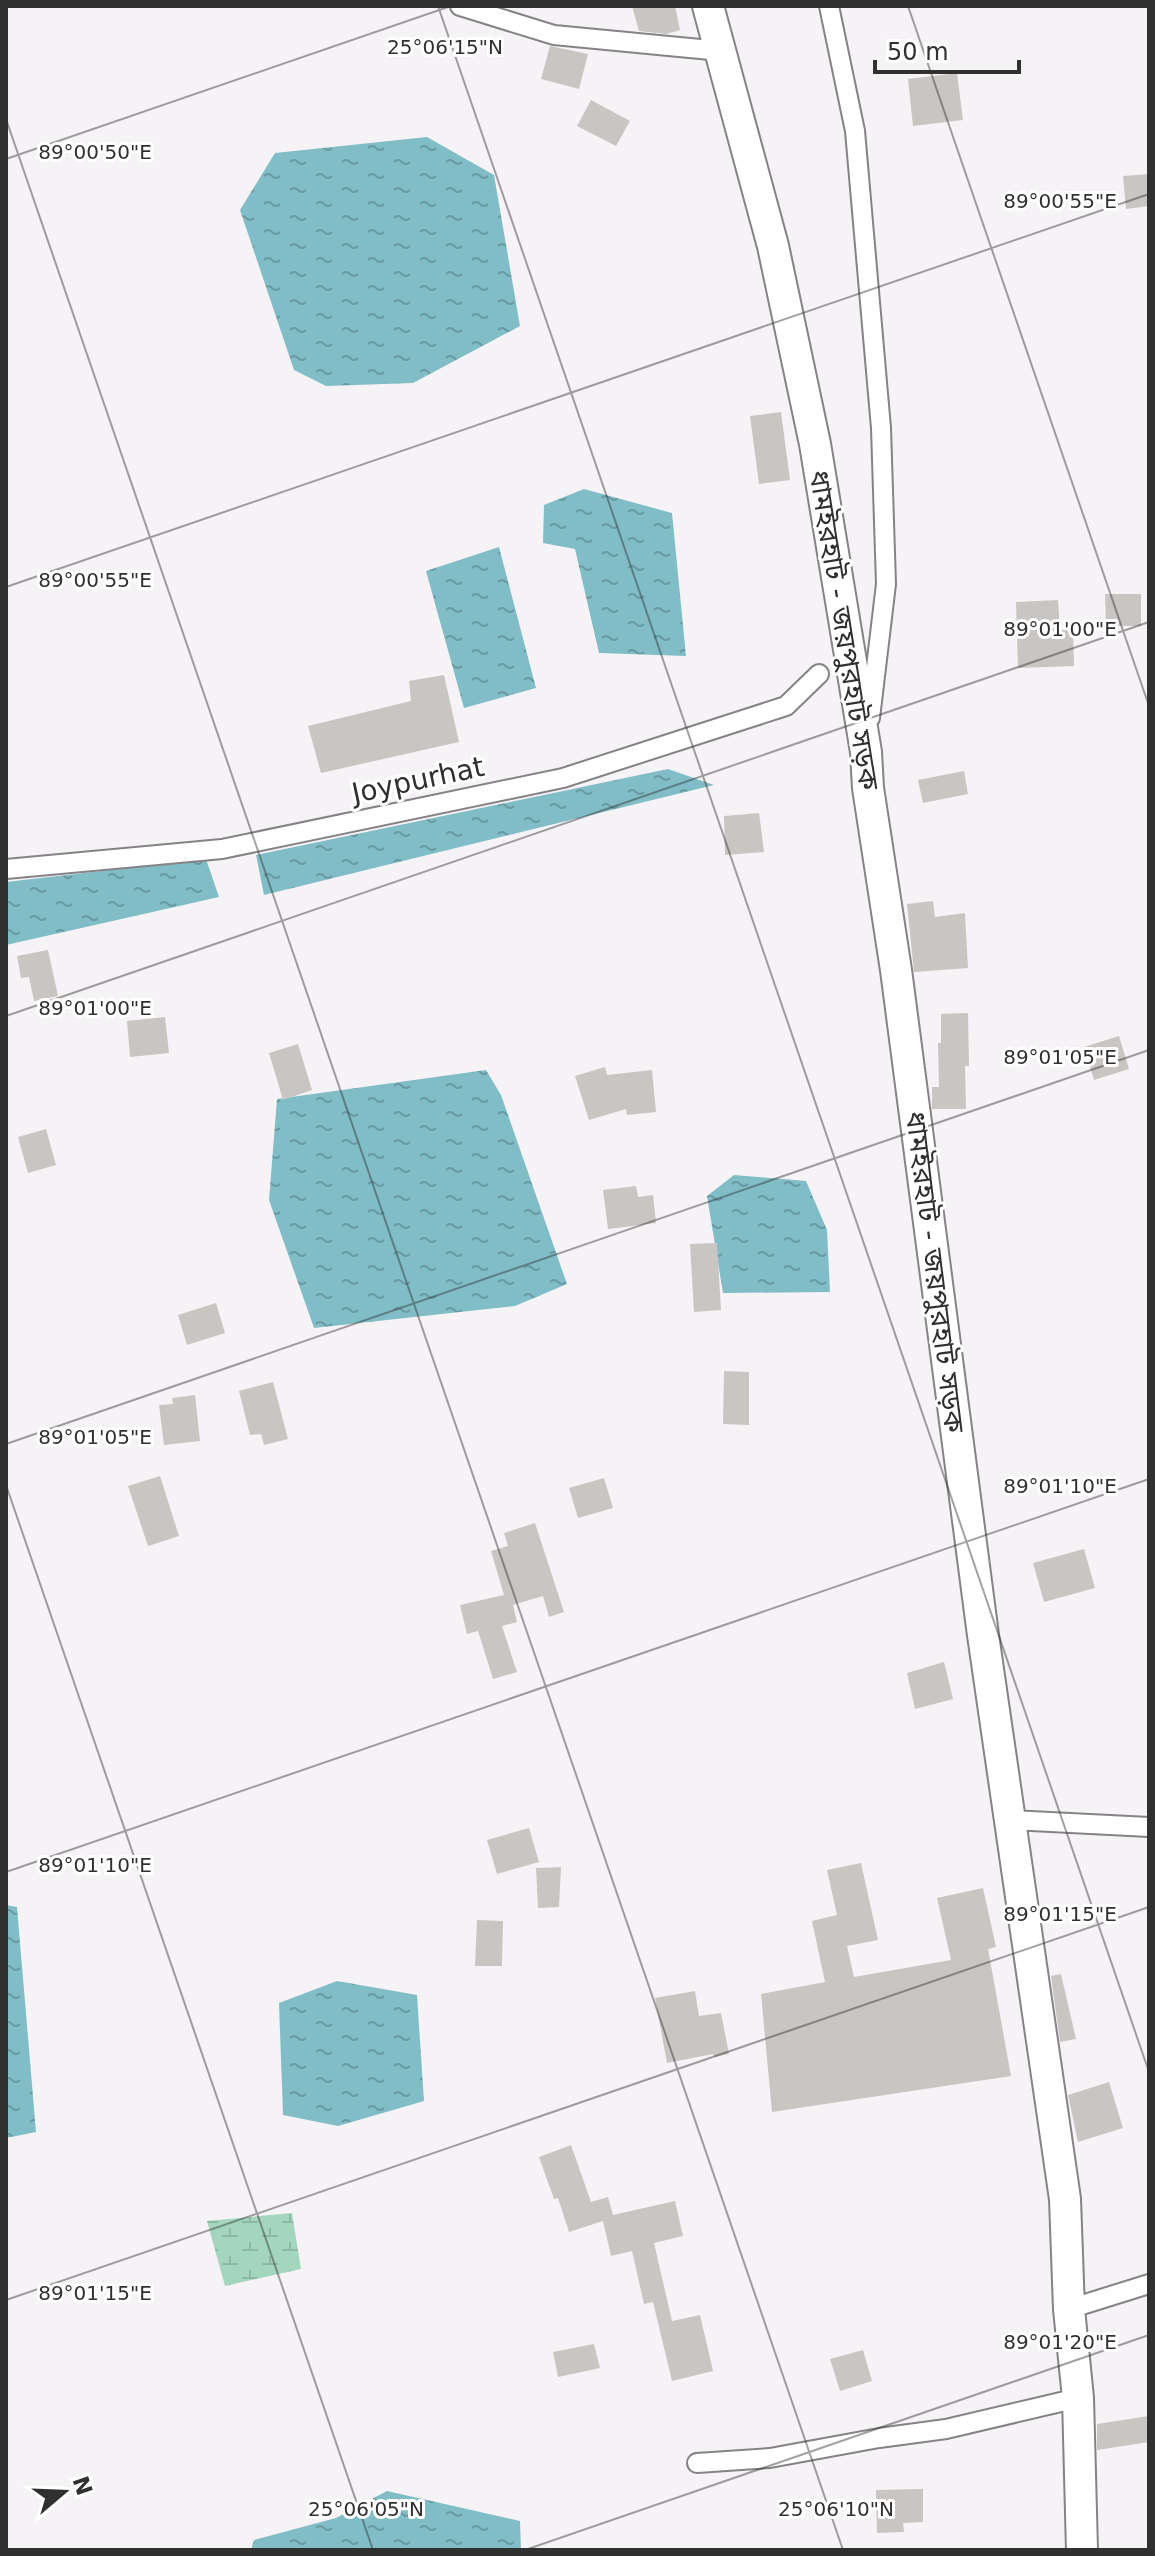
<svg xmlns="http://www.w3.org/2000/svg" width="1155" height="2556" font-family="'DejaVu Sans','Noto Sans Bengali',sans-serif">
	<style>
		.wetland { fill: url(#wetland-marsh) }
		.water { fill: url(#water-ripples) }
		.building { fill: #c8c5c3 }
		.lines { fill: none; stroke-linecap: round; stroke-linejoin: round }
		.minor-casing { stroke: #858385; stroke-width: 22 }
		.primary-casing { stroke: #858385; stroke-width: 34 }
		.minor { stroke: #fff; stroke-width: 18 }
		.primary { stroke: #fff; stroke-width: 30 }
		.ticks { fill: none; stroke: #313031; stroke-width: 2; stroke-opacity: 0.45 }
		.labels { text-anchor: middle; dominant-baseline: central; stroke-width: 6; stroke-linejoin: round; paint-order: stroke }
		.street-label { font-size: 28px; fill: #313031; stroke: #fff }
		.ticks-label { font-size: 20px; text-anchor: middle; fill: #313031; stroke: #fff; stroke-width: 6; stroke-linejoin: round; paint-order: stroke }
	</style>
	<defs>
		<pattern id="wetland-marsh" width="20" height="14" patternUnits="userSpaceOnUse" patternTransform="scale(2)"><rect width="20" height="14" fill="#a4d6be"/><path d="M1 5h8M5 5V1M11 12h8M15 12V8" fill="none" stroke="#8eb8a4"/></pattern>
		<pattern id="water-ripples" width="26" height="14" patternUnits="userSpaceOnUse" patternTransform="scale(2)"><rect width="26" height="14" fill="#80bdc7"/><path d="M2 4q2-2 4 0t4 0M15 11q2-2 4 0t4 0" fill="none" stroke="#699aa2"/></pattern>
	</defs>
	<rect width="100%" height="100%" fill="#f6f3f6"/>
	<path class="wetland" d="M292,2213l9,56 -76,17 -18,-65z"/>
	<g class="water">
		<path d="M427,137l67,38 26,151 -107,57 -87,3 -32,-16 -54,-160 35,-57z"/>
		<path d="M584,489l88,24 14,143 -87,-3 -24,-104 -32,-6 1,-38z"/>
		<path d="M499,547l37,141 -72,20 -38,-137z"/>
		<path d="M668,769l46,16 -450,110 -8,-40z"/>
		<path d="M206,859l13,38 -213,48v-63z"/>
		<path d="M486,1070l15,25 66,189 -52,22 -201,22 -45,-128 8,-101z"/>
		<path d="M734,1175l72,6 21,49 3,62 -107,1 -16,-97z"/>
		<path d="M6,1905l11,2 19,225 -30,6z"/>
		<path d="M337,1981l80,14 7,106 -86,25 -55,-11 -4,-112z"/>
		<path d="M387,2491l133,30 1,29h-270l3,-10 82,-22z"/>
	</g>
	<g class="building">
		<path d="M632,6h43l5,24 -14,4 -27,-3z"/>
		<path d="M550,46l38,8 -9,35 -38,-10z"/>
		<path d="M957,73l6,47 -50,6 -5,-47z"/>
		<path d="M591,100l39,21 -14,25 -39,-20z"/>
		<path d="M1149,174v32l-23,3 -3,-33z"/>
		<path d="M781,412l9,68 -31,4 -9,-68z"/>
		<path d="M1105,594h36v32h-35z"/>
		<path d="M1058,600l2,30h13l1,36 -56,2 -2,-66z"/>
		<path d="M444,675l15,67 -138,31 -13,-47 103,-25 -2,-20z"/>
		<path d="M964,771l4,23 -45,9 -5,-23z"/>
		<path d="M759,813l5,39 -39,3 -1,-39z"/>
		<path d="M933,901l2,16 30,-4 3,55 -54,4 -7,-68z"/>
		<path d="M48,950l10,46 -24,5 -5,-24 -8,1 -4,-22z"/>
		<path d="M968,1013l1,53h-4l1,43h-34v-22h7l-1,-44h3v-29z"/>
		<path d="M165,1017l4,36 -39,4 -3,-36z"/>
		<path d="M1119,1036l10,33 -35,11 -10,-33z"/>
		<path d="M298,1044l14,46 -29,10 -14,-47z"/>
		<path d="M605,1067l2,8 45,-5 4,42 -29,3 -1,-6 -37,11 -14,-44z"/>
		<path d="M46,1129l10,36 -28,8 -10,-36z"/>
		<path d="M636,1186l2,11 15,-2 3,28 -48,6 -5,-39z"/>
		<path d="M717,1243l4,67 -27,2 -4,-68z"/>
		<path d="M216,1303l9,30 -38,12 -9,-30z"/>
		<path d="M724,1371l25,1v53l-26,-1z"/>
		<path d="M273,1382l15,57 -24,6 -3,-11 -11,1 -11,-44z"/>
		<path d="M195,1395l5,46 -36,4 -5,-40 14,-1 -1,-6z"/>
		<path d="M160,1476l19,60 -31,10 -20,-60z"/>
		<path d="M604,1478l9,30 -35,10 -9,-30z"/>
		<path d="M535,1523l29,89 -15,5 -6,-21 -30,9 4,17 -15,4 15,46 -24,7 -15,-48 -11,3 -7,-29 44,-10 -13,-44 17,-5 -4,-13z"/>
		<path d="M1084,1549l11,39 -51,14 -11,-39z"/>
		<path d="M944,1662l9,37 -38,10 -8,-36z"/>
		<path d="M529,1828l10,34 -42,12 -10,-34z"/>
		<path d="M861,1863l17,77 -31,6 7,31 97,-17 -14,-62 46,-10 13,59 -8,2 23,127 -239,36 -11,-118 64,-12 -13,-61 25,-6 -10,-45z"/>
		<path d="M561,1867l-2,40 -21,1 -2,-40z"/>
		<path d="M477,1920l26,1 -1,45h-27z"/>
		<path d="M1061,1974l15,65 -16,3 -9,-66z"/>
		<path d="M695,1991l4,25 22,-3 8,41 -15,3 -1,-3 -46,9 -12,-65z"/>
		<path d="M1109,2082l14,46 -45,14 -10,-47z"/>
		<path d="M571,2145l20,57 17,-5 5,18 62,-14 8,35 -29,7 18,78 28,-6 13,56 -41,10 -19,-79 -9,2 -12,-53 -21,5 -8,-35 -34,11 -11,-34 -4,1 -15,-42z"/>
		<path d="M594,2344l6,24 -42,9 -5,-25z"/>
		<path d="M863,2350l9,31 -32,10 -10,-32z"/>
		<path d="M1149,2416v26l-52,8v-26z"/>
		<path d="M923,2489v33l-20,1 1,9 -27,1 -1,-43z"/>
	</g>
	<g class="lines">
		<defs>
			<g id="minor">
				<path d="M460,6l94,29 167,16"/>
				<path d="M829,6l26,125 26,297 5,156 -16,134"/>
				<path d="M6,869l216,-20 341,-71 223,-72 33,-32"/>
				<path d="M1009,1820l140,7"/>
				<path d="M1069,2309l80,-25"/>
				<path d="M697,2463l73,-5 109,-20 67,-9 132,-31"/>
			</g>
			<path id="primary" d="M708,6l65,240 42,198 51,308 2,36 28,182 87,665 82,564 4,110 9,89 4,152"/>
		</defs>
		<use href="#minor" class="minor-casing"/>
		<use href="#primary" class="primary-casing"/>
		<use href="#minor" class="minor"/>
		<use href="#primary" class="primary"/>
	</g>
	<path class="ticks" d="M438,6l711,2066M908,6l241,700M6,119l837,2431M6,159l445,-153M6,587l1143,-393M6,1016l1143,-394M6,1444l1143,-394M6,1485l367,1065M6,1872l1143,-393M6,2300l1143,-393M525,2550l624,-215"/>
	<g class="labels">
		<g class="street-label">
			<text transform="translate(844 630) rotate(81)">ধামইরহাট - জয়পুরহাট সড়ক</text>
			<text transform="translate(418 780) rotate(-12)">Joypurhat</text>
			<text transform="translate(935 1272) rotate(83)">ধামইরহাট - জয়পুরহাট সড়ক</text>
		</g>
	</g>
	<g class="ticks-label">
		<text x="445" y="54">25°06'15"N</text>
		<text x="95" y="159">89°00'50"E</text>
		<text x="1060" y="208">89°00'55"E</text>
		<text x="95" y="587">89°00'55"E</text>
		<text x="1060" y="636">89°01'00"E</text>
		<text x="95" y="1015">89°01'00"E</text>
		<text x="1060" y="1064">89°01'05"E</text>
		<text x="95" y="1444">89°01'05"E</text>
		<text x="1060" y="1493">89°01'10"E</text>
		<text x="95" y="1872">89°01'10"E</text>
		<text x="1060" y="1921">89°01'15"E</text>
		<text x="95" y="2300">89°01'15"E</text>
		<text x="1060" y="2349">89°01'20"E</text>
		<text x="366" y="2516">25°06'05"N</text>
		<text x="836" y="2516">25°06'10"N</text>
	</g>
	<rect width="1155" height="2556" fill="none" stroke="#313031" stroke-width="16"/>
	<g transform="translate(64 2492) rotate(71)" stroke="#ffffff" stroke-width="6" paint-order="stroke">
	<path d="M0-6L14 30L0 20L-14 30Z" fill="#313031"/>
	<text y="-12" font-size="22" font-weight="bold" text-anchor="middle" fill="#313031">N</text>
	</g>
	<path d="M875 60v12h144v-12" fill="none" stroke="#313031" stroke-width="4"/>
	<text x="887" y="60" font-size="24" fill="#313031" stroke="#ffffff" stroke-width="6" paint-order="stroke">50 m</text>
</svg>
